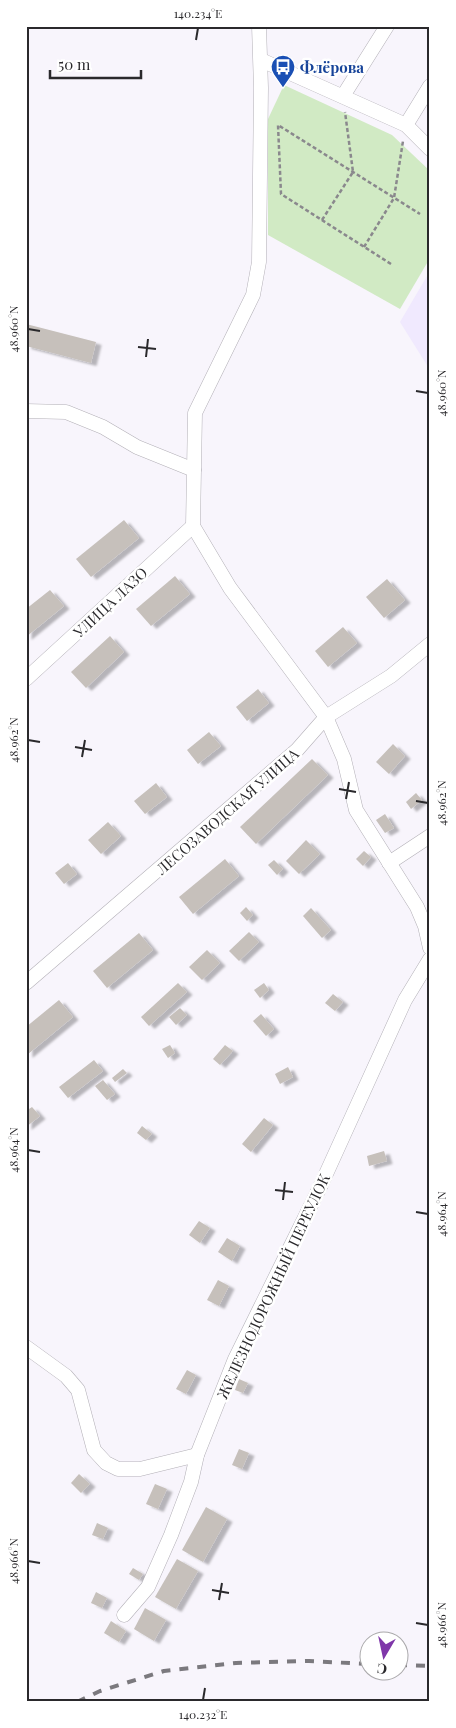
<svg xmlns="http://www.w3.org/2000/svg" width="456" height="1728" font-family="'Playfair Display',serif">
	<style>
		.education { fill: #f0e9fe }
		.green { fill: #d1eac4 }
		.building { fill: #c6c0bb; filter: url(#shadow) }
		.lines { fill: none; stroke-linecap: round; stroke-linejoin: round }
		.minor-casing { stroke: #b3b0b7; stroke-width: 15 }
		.path { stroke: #8a888d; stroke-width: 2.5; stroke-dasharray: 4 2.5; stroke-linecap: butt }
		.minor { stroke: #fff; stroke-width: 14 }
		.rail { stroke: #7b797e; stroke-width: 4; stroke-dasharray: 9 9; stroke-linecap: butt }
		.ticks { fill: none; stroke: #2a292c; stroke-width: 2 }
		.labels { text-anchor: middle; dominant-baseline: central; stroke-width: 5; stroke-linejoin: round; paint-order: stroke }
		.transit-label { font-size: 15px; font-weight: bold; fill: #164399; stroke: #fff; text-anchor: start }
		.street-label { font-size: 15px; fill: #2a292c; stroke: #fff }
		.neatline { fill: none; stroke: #2a292c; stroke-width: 2 }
		.ticks-label { font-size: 12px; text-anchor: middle; fill: #2a292c }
	</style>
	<defs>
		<filter id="shadow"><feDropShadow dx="5.5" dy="3" stdDeviation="1" flood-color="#0004"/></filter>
	</defs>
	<rect width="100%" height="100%" fill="#f8f5fc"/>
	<path class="education" d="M430,271v99l-30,-48z"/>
	<path class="green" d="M284,85l108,50 38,36v87l-30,51 -132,-74v-116z"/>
	<g class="building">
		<path d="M26,324l70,18 -5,21 -65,-17z"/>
		<path d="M124,520l15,18 -48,39 -15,-18z"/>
		<path d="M175,576l15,18 -39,32 -15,-17z"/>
		<path d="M387,579l18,21 -21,18 -18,-21z"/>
		<path d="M50,590l14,16 -38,31v-28z"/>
		<path d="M343,627l14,16 -29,24 -13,-16z"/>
		<path d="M110,636l14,16 -38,36 -15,-16z"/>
		<path d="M258,689l11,14 -22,18 -11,-14z"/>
		<path d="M209,732l12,14 -23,18 -11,-14z"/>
		<path d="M393,744l12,12 -16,18 -13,-12z"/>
		<path d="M312,759l16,16 -72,69 -16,-17z"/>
		<path d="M156,783l11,14 -22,17 -11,-13z"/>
		<path d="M416,793l6,7 -11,9 -5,-7z"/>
		<path d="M385,814l9,14 -9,5 -9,-13z"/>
		<path d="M108,822l13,14 -20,18 -13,-14z"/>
		<path d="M306,840l14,14 -21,20 -13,-13z"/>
		<path d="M364,851l7,6 -8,9 -7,-7z"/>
		<path d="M225,859l14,17 -46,38 -14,-17z"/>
		<path d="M274,860l9,9 -6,6 -9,-10z"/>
		<path d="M68,863l9,11 -13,10 -9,-11z"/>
		<path d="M246,907l7,8 -6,6 -7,-8z"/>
		<path d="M311,908l20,22 -9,8 -19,-22z"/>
		<path d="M249,932l10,10 -20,19 -10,-10z"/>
		<path d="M139,933l14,17 -46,38 -14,-17z"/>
		<path d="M207,950l13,13 -18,17 -13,-13z"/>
		<path d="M178,983l9,9 -38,34 -8,-9z"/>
		<path d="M264,983l5,7 -9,8 -6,-8z"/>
		<path d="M333,994l10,8 -8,9 -10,-8z"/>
		<path d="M59,1000l14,17 -46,38 -1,-28z"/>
		<path d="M180,1008l7,7 -11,10 -7,-8z"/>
		<path d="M261,1014l13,15 -8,7 -13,-15z"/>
		<path d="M170,1045l5,8 -7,5 -6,-9z"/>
		<path d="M225,1045l8,6 -13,14 -7,-6z"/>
		<path d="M94,1060l9,11 -35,27 -9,-11z"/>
		<path d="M288,1067l5,10 -13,7 -5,-10z"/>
		<path d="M123,1069l4,4 -12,9 -3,-4z"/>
		<path d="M103,1080l12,14 -8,6 -12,-14z"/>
		<path d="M32,1107l8,9 -14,11v-16z"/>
		<path d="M264,1118l9,7 -22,27 -9,-8z"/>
		<path d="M142,1126l10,8 -6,6 -9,-7z"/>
		<path d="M384,1151l3,10 -18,5 -2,-10z"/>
		<path d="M199,1221l11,7 -10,15 -11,-8z"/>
		<path d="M227,1238l13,8 -8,15 -14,-9z"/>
		<path d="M218,1280l11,6 -10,20 -12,-6z"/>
		<path d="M187,1370l9,5 -10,19 -10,-5z"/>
		<path d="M239,1379l9,4 -5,10 -8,-3z"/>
		<path d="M239,1449l10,4 -7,16 -10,-4z"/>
		<path d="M79,1474l11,10 -9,9 -10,-10z"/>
		<path d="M155,1484l12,5 -9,20 -12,-5z"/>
		<path d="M206,1507l21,12 -24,43 -21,-12z"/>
		<path d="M97,1523l11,5 -5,11 -11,-4z"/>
		<path d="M177,1559l21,12 -22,38 -21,-12z"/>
		<path d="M133,1568l10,6 -4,6 -10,-6z"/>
		<path d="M96,1592l11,6 -5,10 -11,-5z"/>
		<path d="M145,1608l21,12 -12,21 -20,-12z"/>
		<path d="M111,1621l15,10 -7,11 -15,-9z"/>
	</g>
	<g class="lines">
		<defs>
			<g id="minor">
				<path d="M259,26l2,62 -2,174 -6,33 -58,118 -2,113 37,62 96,129 18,42 12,51 61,97 8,19 5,22"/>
				<path d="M261,60l145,65 24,24"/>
				<path d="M343,96l44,-70"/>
				<path d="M406,125l24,-39"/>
				<path d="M26,411l40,1 37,15 34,20 57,23"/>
				<path d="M26,679l167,-153"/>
				<path d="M389,863l41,-27"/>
				<path d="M26,983l271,-233 29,-33 65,-41 39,-32"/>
				<path d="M26,1347l40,29 12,14 16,60 12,13 12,6h22l57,-14"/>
				<path d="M124,1615l24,-28 23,-52 20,-53 6,-27 38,-96 86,-174 84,-185 25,-41"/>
			</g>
		</defs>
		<use href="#minor" class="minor-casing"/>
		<g class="path">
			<path d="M322,220l31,-48 -8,-60"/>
			<path d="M364,247l30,-49 9,-57"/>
			<path d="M391,264l-110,-70 -3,-69 142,89"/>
		</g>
		<use href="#minor" class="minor"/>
		<g class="rail">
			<path d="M398,1665l32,1"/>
			<path d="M77,1702l23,-11 64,-20 72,-8 73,-2 59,3"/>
		</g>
	</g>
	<path class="ticks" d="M196,40l2,-12M28,329l12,2M138,347l18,2M146,357l2,-18M416,391l12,2M28,740l12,2M75,747l17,3M82,757l3,-17M339,789l17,3M346,799l3,-17M416,801l12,2M28,1150l12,2M275,1190l18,2M283,1200l2,-18M416,1212l12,2M28,1561l12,2M212,1590l17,3M219,1600l3,-17M416,1623l12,2M203,1700l2,-12"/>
	<defs>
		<symbol id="bus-pin" viewBox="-11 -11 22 30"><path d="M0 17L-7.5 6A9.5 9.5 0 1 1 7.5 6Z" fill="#1a4fb4" stroke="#fff"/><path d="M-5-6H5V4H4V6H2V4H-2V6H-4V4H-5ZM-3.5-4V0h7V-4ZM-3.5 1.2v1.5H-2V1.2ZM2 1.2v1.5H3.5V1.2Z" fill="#fff"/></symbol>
	</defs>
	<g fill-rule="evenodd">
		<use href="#bus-pin" x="269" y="53" width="28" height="38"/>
	</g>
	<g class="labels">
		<g class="transit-label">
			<text x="300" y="67">Флёрова</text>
		</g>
		<g class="street-label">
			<text transform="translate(110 602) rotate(-43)">УЛИЦА ЛАЗО</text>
			<text transform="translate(227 811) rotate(-41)">ЛЕСОЗАВОДСКАЯ УЛИЦА</text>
			<text transform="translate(273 1286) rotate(-65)">ЖЕЛЕЗНОДОРОЖНЫЙ ПЕРЕУЛОК</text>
		</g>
	</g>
	<rect width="456" height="1728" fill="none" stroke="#ffffff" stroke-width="55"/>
	<g transform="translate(384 1656) rotate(189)"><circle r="24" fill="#ffffff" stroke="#aaa9ab"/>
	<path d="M0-4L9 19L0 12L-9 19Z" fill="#7f37a9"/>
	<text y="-8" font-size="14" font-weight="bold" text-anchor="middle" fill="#2a292c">С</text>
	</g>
	<path d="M50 70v8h91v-8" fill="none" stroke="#2a292c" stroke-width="2.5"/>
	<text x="58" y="70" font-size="15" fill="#2a292c" stroke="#ffffff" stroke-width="4" paint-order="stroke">50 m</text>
	<rect x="28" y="28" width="400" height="1672" class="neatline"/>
	<g class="ticks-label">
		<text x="198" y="18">140.234°E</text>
		<text transform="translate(14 329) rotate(-90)" y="4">48.960°N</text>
		<text transform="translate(442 393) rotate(-90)" y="4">48.960°N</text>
		<text transform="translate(14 740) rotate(-90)" y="4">48.962°N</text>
		<text transform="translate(442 803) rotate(-90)" y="4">48.962°N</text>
		<text transform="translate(14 1150) rotate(-90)" y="4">48.964°N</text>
		<text transform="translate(442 1214) rotate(-90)" y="4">48.964°N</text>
		<text transform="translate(14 1561) rotate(-90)" y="4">48.966°N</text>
		<text transform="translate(442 1625) rotate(-90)" y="4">48.966°N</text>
		<text x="203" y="1719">140.232°E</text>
	</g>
</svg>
